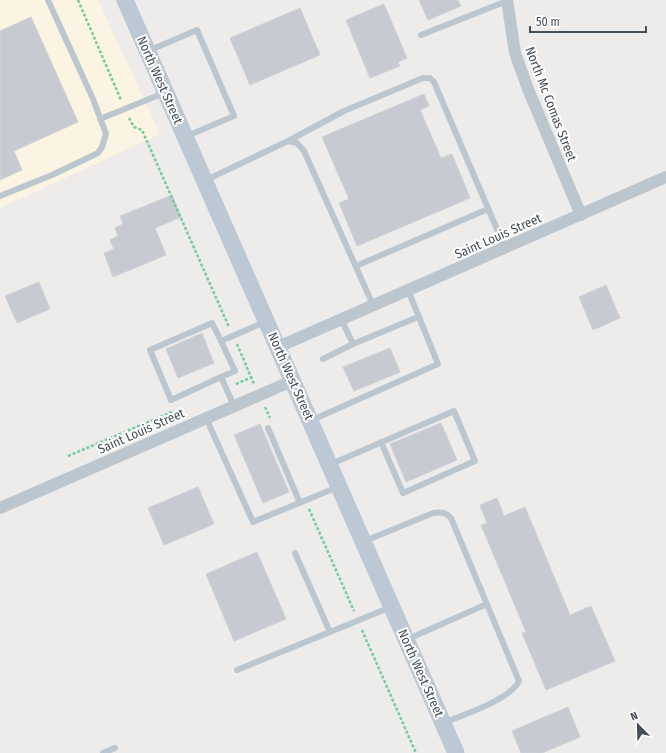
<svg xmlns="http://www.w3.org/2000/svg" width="666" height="753" font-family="'Fira Sans Condensed',sans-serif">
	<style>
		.commercial { fill: #fcf4e2 }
		.building { fill: #c8cad1; stroke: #cfd1d7 }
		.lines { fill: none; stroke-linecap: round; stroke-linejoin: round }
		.path { stroke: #6fcda0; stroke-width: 2.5; stroke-dasharray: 3 2; stroke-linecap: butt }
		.service { stroke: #bcc6cf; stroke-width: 6 }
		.minor { stroke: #bcc6cf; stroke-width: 12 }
		.secondary { stroke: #bdc8d5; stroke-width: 17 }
		.labels { text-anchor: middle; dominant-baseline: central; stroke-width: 4; stroke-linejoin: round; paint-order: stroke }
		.street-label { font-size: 13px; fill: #444e59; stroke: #fff }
	</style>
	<rect width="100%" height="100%" fill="#eeebeb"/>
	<path class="commercial" d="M0,0h98l62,134 -160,74z"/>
	<g class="building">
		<path d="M419,0h39l3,6 -33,14z"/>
		<path d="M384,4l23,54 -9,4 2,4 -30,12 -24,-58z"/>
		<path d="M300,8l20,47 -70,30 -20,-47z"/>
		<path d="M31,17l47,105 -64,29 8,19 -22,10v-149z"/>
		<path d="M424,94l5,12 -9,4 21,48 11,-4 18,44 -113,48 -18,-43 10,-4 -27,-62z"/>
		<path d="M172,195l9,22 -26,11 11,27 -53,22 -9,-24 10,-4 -4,-9 8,-4 -3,-8 8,-4 -3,-8z"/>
		<path d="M39,282l11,27 -33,14 -12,-27z"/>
		<path d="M606,285l14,33 -27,12 -14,-33z"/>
		<path d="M202,333l12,30 -36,15 -12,-29z"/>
		<path d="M390,348l10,24 -46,19 -11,-24z"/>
		<path d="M441,423l16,37 -51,22 -16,-38z"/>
		<path d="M260,424l29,68 -26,11 -29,-68z"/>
		<path d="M198,487l16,37 -50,21 -16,-37z"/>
		<path d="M497,498l7,18 21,-9 45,108 21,-9 24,55 -69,29 -24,-57 4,-1 -45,-107 6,-2 -7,-18z"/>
		<path d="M257,552l29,67 -52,22 -28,-67z"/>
		<path d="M568,707l12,30 -38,16h-21l-9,-22z"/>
	</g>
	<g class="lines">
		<g class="path">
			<path d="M78,0l43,100"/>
			<path d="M129,118l5,9 8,3 87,197"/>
			<path d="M237,344l17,40"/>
			<path d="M236,384l16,-7"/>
			<path d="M265,407l5,11"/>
			<path d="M68,456l106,-45"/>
			<path d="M309,509l45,102"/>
			<path d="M362,630l54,123"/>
		</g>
		<g class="service">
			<path d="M421,35l86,-34"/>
			<path d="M148,51l49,-21 37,86 -47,20"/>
			<path d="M100,119l64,-26"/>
			<path d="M288,141l56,-30 79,-33h7l4,4 71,166"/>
			<path d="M206,180l82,-39 9,2 7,8 69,154"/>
			<path d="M0,196l52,-21 46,-22 4,-6 4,-13 -13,-35 -45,-99"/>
			<path d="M356,266l132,-57"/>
			<path d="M341,319l12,25 65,-27"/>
			<path d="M221,341l14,30 -14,6"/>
			<path d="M323,359l30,-15"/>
			<path d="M234,406l-13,-29 -50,23 -21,-50 62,-27 9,18 44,-19"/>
			<path d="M206,418l47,104 85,-35"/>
			<path d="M312,420l126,-56 -30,-74"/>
			<path d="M268,428l32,75"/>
			<path d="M331,464l123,-53 21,50 -72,32 -22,-51"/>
			<path d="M365,541l68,-28c8,-1 12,-1 18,5l68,163c-9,19 -56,34 -76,42"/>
			<path d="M295,553l35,79 61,-25"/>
			<path d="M408,639l79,-35"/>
			<path d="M237,670l93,-38"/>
			<path d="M103,753l12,-5"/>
		</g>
		<g class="minor">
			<path d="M507,0l8,53 13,36 53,126"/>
			<path d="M278,347l388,-170"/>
			<path d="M0,508l292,-127"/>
		</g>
		<path class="secondary" d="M125,0l331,753"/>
	</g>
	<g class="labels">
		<g class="street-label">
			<text transform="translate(160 80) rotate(66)">North West Street</text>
			<text transform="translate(551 104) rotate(69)">North Mc Comas Street</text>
			<text transform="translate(498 236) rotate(-24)">Saint Louis Street</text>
			<text transform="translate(291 376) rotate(66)">North West Street</text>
			<text transform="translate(141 431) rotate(-24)">Saint Louis Street</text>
			<text transform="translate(421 673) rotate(66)">North West Street</text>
		</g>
	</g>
	<g transform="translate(638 725) rotate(337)" stroke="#ffffff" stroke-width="3" paint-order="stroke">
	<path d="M0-3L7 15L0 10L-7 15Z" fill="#444e59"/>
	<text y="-6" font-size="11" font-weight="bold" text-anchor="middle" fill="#444e59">N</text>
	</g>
	<path d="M530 26v6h116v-6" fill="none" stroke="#444e59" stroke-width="2"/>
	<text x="536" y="26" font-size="12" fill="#444e59" stroke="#ffffff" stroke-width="3" paint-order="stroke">50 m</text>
</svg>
